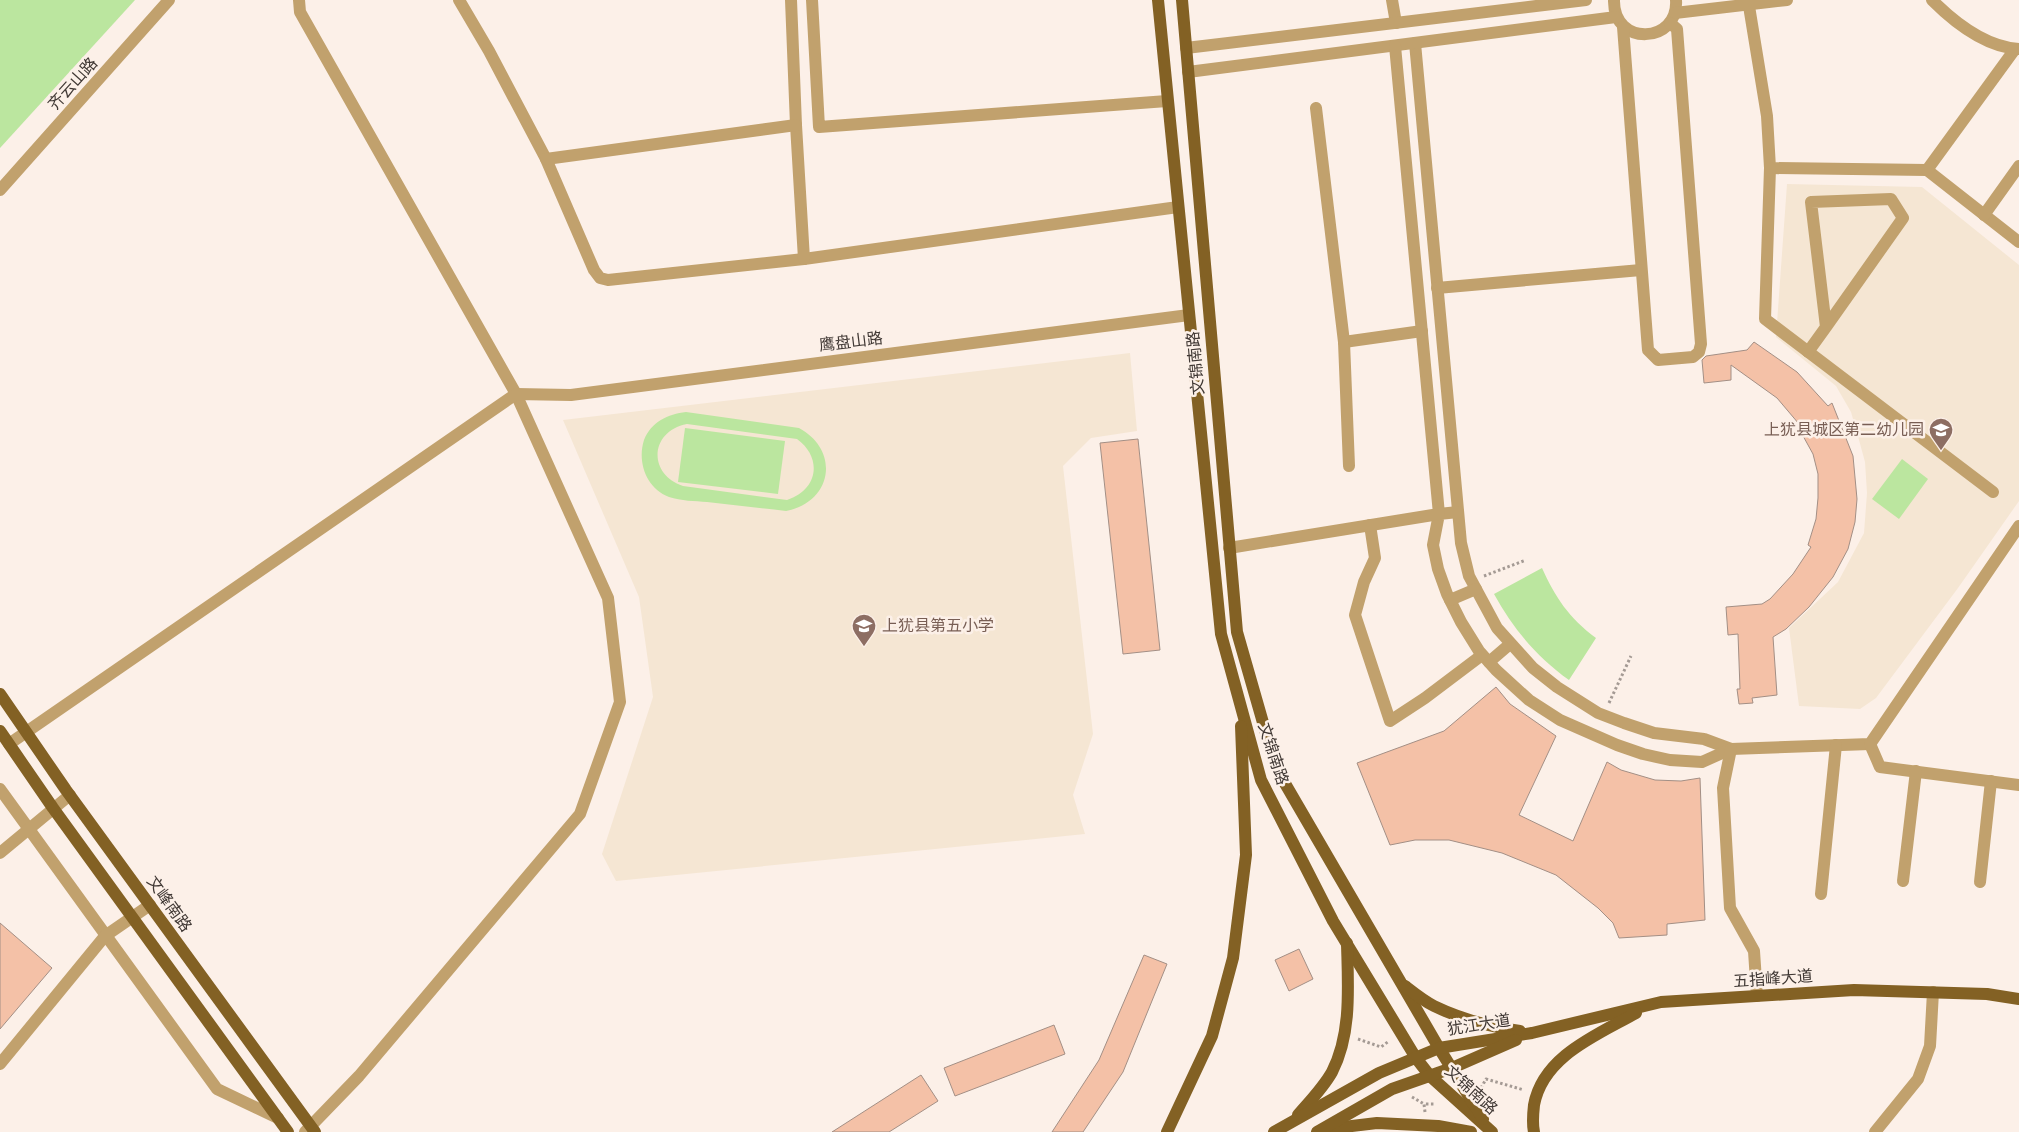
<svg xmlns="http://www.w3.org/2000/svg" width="2019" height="1132" font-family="Spectral,'Noto Sans SC',serif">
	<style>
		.education { fill: #f5e6d3 }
		.green { fill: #bbe69f; fill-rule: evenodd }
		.building { fill: #f4c1a7; stroke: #a38f85 }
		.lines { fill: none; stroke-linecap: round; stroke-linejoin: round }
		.path { stroke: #a49a94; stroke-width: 3; stroke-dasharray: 2.5 2.5; stroke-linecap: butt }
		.minor { stroke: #c1a16d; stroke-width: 12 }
		.major { stroke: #836124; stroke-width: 12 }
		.labels { text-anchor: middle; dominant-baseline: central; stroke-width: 5; stroke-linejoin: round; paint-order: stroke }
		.street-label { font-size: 16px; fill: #403834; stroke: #fcf0e8 }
		.education-label { font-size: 16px; fill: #785e54; stroke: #fcf0e8; text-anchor: end }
	</style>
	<rect width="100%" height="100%" fill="#fcf0e8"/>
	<g class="education">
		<path d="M1787,184l135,3 97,78v236l-61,87 -82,110 -16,11 -61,-3 -10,-78 49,-46 26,-49 3,-40 -2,-31 -6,-22 -8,-28 -15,-26 -60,-49z"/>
		<path d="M1130,353l7,78 -46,7 -28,28 30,268 -20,61 12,39 -469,47 -14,-27 51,-157 -14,-100 -76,-177z"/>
	</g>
	<g class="green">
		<path d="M0,0h135l-135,148z"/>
		<path d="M686,412l113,16c42,23 33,74 -13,83 -26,-3 -53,-6 -79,-9 -12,-1 -26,-1 -38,-5 -23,-9 -32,-35 -25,-57 7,-18 24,-26 42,-28zM687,424l110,15c26,19 21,51 -10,61l-104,-14c-36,-12 -33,-55 4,-62z"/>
		<path d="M685,428l100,13 -7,53 -100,-12z"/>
		<path d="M1902,459l26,20 -29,40 -27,-20z"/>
		<path d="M1542,568c13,29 27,50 54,70l-27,42c-32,-23 -56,-51 -75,-86z"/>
	</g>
	<g class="building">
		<path d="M1754,342l43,30 31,34 4,-3 21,53 4,43 -2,23 -7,27 -15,28 -24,30 -23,22 -13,8 4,58 -25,3 1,5 -14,1 -2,-15h3l-2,-55 -10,1 -2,-28 36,-3 8,-5 23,-25 18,-27 -3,-2 8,-26 2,-21v-24l-5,-20 -16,-29 2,-1 -22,-26 -46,-33v15l-27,3 -2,-23 4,-4 41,-6z"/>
		<path d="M1138,439l22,211 -37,4 -23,-211z"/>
		<path d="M1496,687l14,17 46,32 -37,79 54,26 34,-79 14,8 34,10 26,1 19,-3 5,142 -38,4v11l-48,3 -6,-15 -15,-15 -42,-33 -54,-22 -53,-13h-34l-25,5 -33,-82 87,-32z"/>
		<path d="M0,923l52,45 -52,61z"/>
		<path d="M1299,949l14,30 -24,12 -14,-31z"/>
		<path d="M1144,955l23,9 -44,108 -40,60h-31l47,-72z"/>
		<path d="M1054,1025l11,29 -110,42 -11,-28z"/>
		<path d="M921,1075l17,26 -49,31h-57z"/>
	</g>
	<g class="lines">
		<g class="path">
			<path d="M1484,576l42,-16"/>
			<path d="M1609,703l22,-47"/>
			<path d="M1358,1039l23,8 8,-6"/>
			<path d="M1481,1088l5,-9 38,11"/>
			<path d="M1412,1097l12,7"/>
			<path d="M1425,1112l-1,-8h11"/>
		</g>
		<g class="minor">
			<path d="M299,0l1,12 216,382 92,204 12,104 -40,112 -221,262 -54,56"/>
			<path d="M459,0l30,51 57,108 48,111 6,8 8,2 196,-21 374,-52"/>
			<path d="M791,0l5,125 8,134"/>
			<path d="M812,0l7,127 348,-26"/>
			<path d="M1392,0l4,23"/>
			<path d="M1614,0c-1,47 65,44 62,0"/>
			<path d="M1748,0l19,116 3,52 157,2 92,72"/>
			<path d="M1932,0c23,23 53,47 87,49"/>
			<path d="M1675,13l112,-13"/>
			<path d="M1623,27l25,323 10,10 35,-3 6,-5 2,-8 -24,-315 -7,-6"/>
			<path d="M1415,43l46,500 8,33 28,52 36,40 24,19 41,26 26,10 30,10 50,6 27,10"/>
			<path d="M1186,48l400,-48"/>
			<path d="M1188,72l428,-55"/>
			<path d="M1316,108l28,234 78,-11"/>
			<path d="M546,159l250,-34"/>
			<path d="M1770,168l-5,151 228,173"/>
			<path d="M1927,170l88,-121"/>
			<path d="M0,190l169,-190"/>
			<path d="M1984,215l35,-49"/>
			<path d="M1437,288l204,-18"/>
			<path d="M1344,342l5,124"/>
			<path d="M1808,352l18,-25 -15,-125 80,-3 12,19 -77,109"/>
			<path d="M1458,512l-19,2 -6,31 5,24 9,25 14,28 18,29 17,19 33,30 31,20 57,25 26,9 27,6 32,2 29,-13 139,-5 149,-218"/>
			<path d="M1370,525l5,33 -11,24 -9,33 35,106 35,-23 57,-43"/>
			<path d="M1229,548l210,-34 -44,-468"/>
			<path d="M1450,600l26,-11"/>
			<path d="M1489,662l21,-18"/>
			<path d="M9,744l507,-350 55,1 618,-80"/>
			<path d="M1870,744l10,23 139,18"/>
			<path d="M1731,749l-8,39 7,120 24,43 3,45"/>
			<path d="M0,789l217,300 61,29"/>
			<path d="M0,853l70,-58"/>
			<path d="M1903,881l13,-110"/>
			<path d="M1980,882l11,-101"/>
			<path d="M1821,894l15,-149"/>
			<path d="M0,1064l105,-128 45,-31"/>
			<path d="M1875,1132l43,-53 12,-33 3,-54"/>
		</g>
		<g class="major">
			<path d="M1158,0l63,634 40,146 72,141 83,137 14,18 62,56"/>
			<path d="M1182,0l55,632 39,136 163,280 44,71"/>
			<path d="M0,694l66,96 249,342"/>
			<path d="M0,731l53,77 235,324"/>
			<path d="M1405,986c9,7 19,15 29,20 27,13 57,21 86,25"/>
			<path d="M1298,1115c12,-14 25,-27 34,-43 20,-39 16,-86 15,-129"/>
			<path d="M1327,1129l50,-6 61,3 33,6"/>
			<path d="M1167,1132l45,-96 21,-78 13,-103 -5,-129"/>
			<path d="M1274,1132l105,-59 60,-25 93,-15 129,-31 193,-12 133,4 32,5"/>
			<path d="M1317,1132l75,-43 60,-21 64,-28"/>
			<path d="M1534,1132c-2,-9 -1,-18 0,-27 9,-49 63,-70 102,-92"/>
		</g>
	</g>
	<defs>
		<symbol id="school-pin" viewBox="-11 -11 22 30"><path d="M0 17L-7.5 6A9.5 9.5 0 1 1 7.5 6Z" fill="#8d6e63" stroke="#fcf0e8"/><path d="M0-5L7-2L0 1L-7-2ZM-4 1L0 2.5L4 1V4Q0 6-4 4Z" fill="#fff"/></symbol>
	</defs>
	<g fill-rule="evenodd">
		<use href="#school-pin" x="1927" y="416" width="28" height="38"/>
		<use href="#school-pin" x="850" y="612" width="28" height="38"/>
	</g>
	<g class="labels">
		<g class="street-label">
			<text transform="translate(73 84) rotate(-48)">齐云山路</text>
			<text transform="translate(851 342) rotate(-7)">鹰盘山路</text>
			<text transform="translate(1196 363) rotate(-95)">文锦南路</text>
			<text transform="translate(1273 754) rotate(72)">文锦南路</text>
			<text transform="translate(169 904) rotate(54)">文峰南路</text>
			<text transform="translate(1773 979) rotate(-4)">五指峰大道</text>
			<text transform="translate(1479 1025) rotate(-9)">犹江大道</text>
			<text transform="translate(1471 1090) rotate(42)">文锦南路</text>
		</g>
		<g class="education-label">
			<text x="1924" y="430">上犹县城区第二幼儿园</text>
			<text x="882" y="626" text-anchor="start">上犹县第五小学</text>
		</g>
	</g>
</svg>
